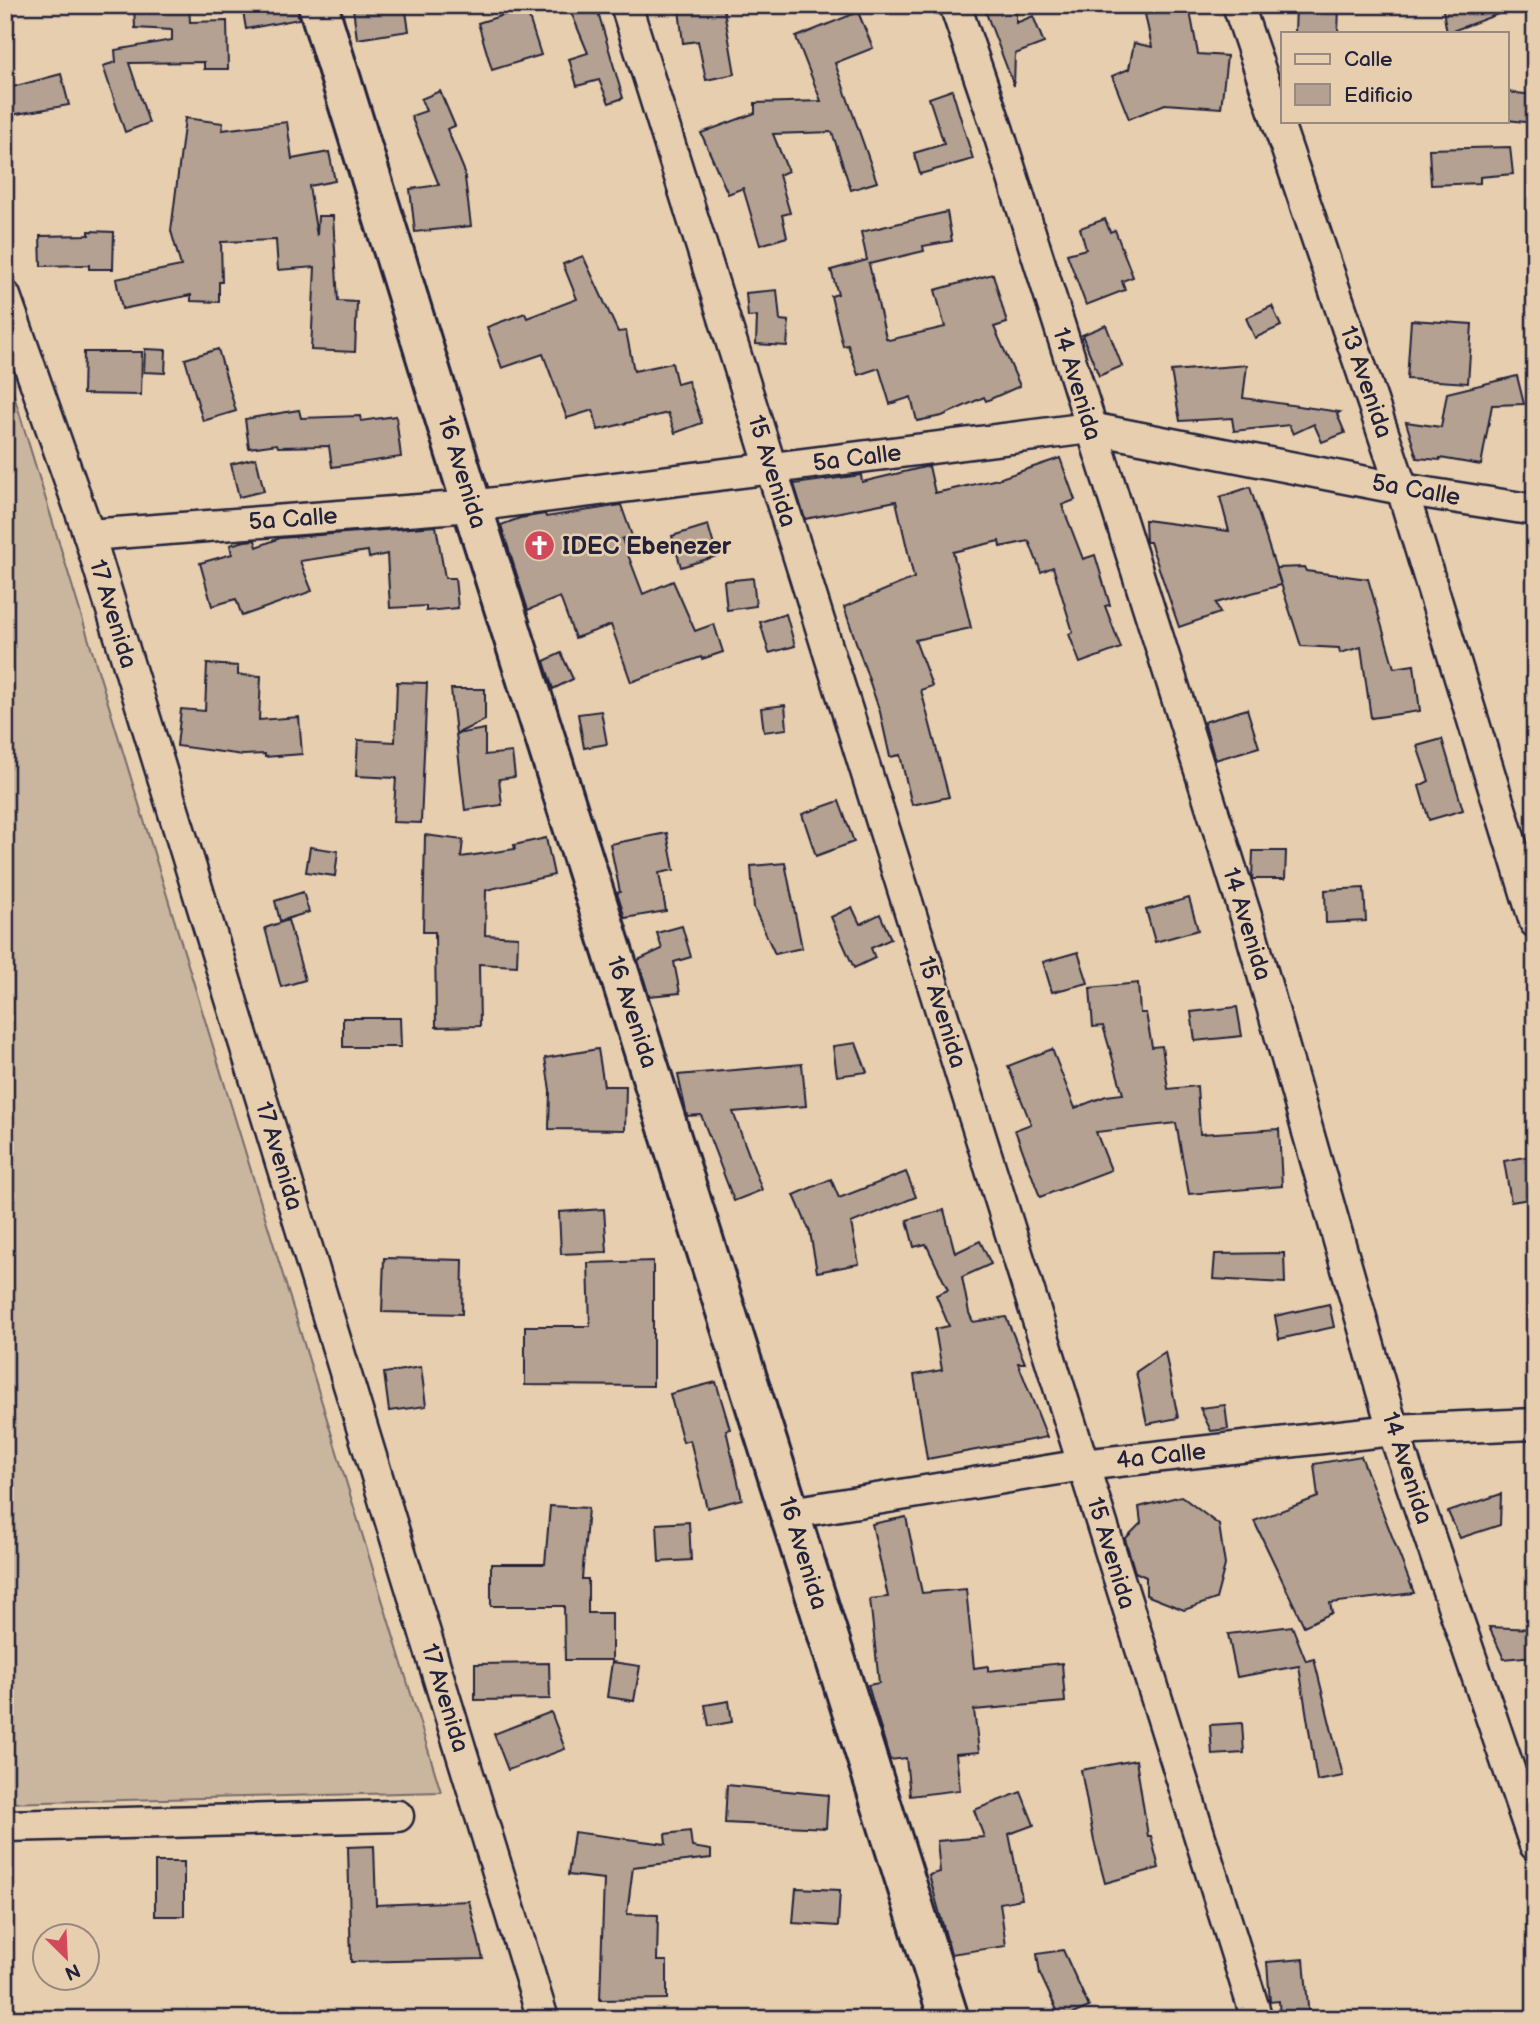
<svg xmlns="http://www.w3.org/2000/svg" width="1540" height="2024" font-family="'Balsamiq Sans',sans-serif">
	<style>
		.grass { fill: #cab59e; stroke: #766c6c; stroke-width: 2 }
		.building { fill: #b4a191; stroke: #22223b; stroke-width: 2 }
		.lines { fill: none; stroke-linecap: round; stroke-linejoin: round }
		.street-casing { stroke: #22223b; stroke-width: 35 }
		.secondary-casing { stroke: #22223b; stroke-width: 44 }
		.street { stroke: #e7ceaf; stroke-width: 30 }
		.secondary { stroke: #e7ceaf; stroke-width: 38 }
		.labels { text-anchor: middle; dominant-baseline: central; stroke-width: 5; stroke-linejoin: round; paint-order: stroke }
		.street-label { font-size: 24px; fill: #22223b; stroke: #e7ceaf }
		.poi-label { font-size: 24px; font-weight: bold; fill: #22223b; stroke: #e7ceaf; text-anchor: start }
	</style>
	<rect width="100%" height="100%" fill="#e7ceaf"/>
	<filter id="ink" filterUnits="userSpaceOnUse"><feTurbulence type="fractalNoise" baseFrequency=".0143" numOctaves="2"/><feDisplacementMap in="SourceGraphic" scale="14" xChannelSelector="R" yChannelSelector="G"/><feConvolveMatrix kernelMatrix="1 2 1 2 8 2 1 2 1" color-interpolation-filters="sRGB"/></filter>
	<g filter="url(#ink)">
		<path class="grass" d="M5,366l436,1426 -436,11z"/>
		<g class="building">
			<path d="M134,5h55l1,17 37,-1 1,48h-24v-7l-75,1 20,60 -24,9 -22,-66 13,-4 -1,-12 57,-10v-10l-37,-2z"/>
			<path d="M242,5h55l2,14 -53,10z"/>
			<path d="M371,5h34l4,26 -52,8 -4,-31z"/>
			<path d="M568,5h28l27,93 -14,5 -10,-23 -22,6 -8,-27 19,-6z"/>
			<path d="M707,5h16l12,69 -29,6 -8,-39 -15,2 -4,-34z"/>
			<path d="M983,5h33v18l17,-7 11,27 -29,11 -1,32z"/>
			<path d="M1442,5h78v1l-73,27z"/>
			<path d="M1189,6l9,48 29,2 -6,52 -56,-4 -36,15 -17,-43 17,-7 5,-26 18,4 -7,-33z"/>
			<path d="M1296,6l43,2 -1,25h-43z"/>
			<path d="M526,8l15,47 -49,15 -14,-47z"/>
			<path d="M858,12l15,36 -38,15 42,119 -26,8 -19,-58 -59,2 15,37 -9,4 11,38 -8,2 5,22 -27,8 -17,-57 -15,6 -27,-61 54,-20v-10l66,-2 -25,-64z"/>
			<path d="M61,74l8,31 -64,11v-27z"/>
			<path d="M952,90l21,69 -53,15 -6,-21 30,-9 -15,-46z"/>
			<path d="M440,91l15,35 -8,3 17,41 7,56 -56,6 -5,-43 29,-4 -28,-69 15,-5 -5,-12z"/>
			<path d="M1507,92l28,3v28l-28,-3z"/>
			<path d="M185,118l38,5 -1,7 65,-8 5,37 37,-7 6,29 -26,5 8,50 1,-20h15l5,85 19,1 -2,50 -44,-2 4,-83 -37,3 -2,-30 -55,2 1,40h-3v20l-28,-1v-6l-69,14 -6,-30 65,-13 -10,-35z"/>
			<path d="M1510,147l3,27 -33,3v6l-49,2 -2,-36z"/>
			<path d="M947,212l5,29 -29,5 1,5 -55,13 17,74 3,2 56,-13 -10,-37 58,-16 14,49 -13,4 26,59 -34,15 -2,-4 -42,19 -25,5 -6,-24 -21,7 -11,-36 -21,7 -10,-30 -5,1 -12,-50 7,-2 -7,-24 36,-10 -6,-28z"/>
			<path d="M1105,219l5,13 5,-2 18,47 -11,4 3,9 -39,15 -19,-51 19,-5 -6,-21z"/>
			<path d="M89,231l25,1 -1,37h-24v-4l-48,1 -1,-30 49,-1z"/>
			<path d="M583,256l35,76 8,-1 8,40 38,-8 5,21 11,-3 14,42 -27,10 -7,-20 -70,17 -5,-20 -26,8 -24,-64 -41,14 -15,-41 38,-14 2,5 50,-19 -14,-35z"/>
			<path d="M777,290l3,30 9,1 -2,25 -31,-2 1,-28 -9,1 -2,-24z"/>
			<path d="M1272,306l9,20 -26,12 -9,-20z"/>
			<path d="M1411,320l61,4 -4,59 -61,-4z"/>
			<path d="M1106,325l16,41 -23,10 -17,-41z"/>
			<path d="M145,349l21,1 -1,23 -21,-1z"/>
			<path d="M218,349l18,62 -33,10 -18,-62z"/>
			<path d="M84,352h58l-1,43 -58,-1z"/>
			<path d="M1247,365l-4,33 97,14 -3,2 8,19 -23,9 -8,-18 -21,10 -4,-9 -55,6 -2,-13 -52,3 -9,-50z"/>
			<path d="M1517,376l7,28 -32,1 -11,60 -41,-7v2l-23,-2 -11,-36 35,5 6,-34z"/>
			<path d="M299,410l2,8 59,-2 1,5 35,-5 5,41 -69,10 -3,-21 -51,1 -1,-3 -28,4 -4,-29z"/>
			<path d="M256,458l8,33 -25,6 -8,-33z"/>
			<path d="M1060,458l15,42 -13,5 21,54 12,-4 15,50 -5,1 16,42 -41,15 -11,-29 4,-2 -20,-65 -12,5 -12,-31 -29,6 -1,-6 -46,11 18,76 -56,12 17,46 -11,4 28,107 -37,8 -12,-50 -10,2 -10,-45 -36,-105 70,-29 -18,-77 -91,18 -11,-35 67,-9 1,7 67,-16 6,27 63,-14z"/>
			<path d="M1250,487l31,98 -65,18 4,10 -41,14 -29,-85h-4l-1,-22 84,11 -9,-34z"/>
			<path d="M621,505l11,31 -10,3 21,55 30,-13 22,50 19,-7 9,28 -21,7 -1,-2 -70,25 -20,-57 -36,13 -15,-41 -32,13 -27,-85 19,-7 25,-4 1,3z"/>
			<path d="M708,525l9,31 -36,11 -9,-31z"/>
			<path d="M436,526l9,52h10l3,30 -32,3v-5l-36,2 -3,-54 -18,4 -1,-7 -68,10 12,30 -70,25 -6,-17 -24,7 -12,-43 32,-9 -2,-9 15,-4 10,-1 2,7 23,-9z"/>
			<path d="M1304,567l2,4 62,8 26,89 20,-3 6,46 -49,7 -10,-71 -21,6 -1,-5 -38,-2 -25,-78z"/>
			<path d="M753,578l3,28 -29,4 -3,-29z"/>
			<path d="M786,614l9,32 -26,7 -9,-31z"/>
			<path d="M561,653l12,26 -20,10 -9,-28z"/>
			<path d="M207,664l31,2v9l23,1 -2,44 40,-3 3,37 -37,3v-3l-22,1 -66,-9 4,-37 24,2z"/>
			<path d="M397,682l30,1 -6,140 -28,-1 3,-44 -40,-2 2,-36 37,2z"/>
			<path d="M451,689h34v31l-29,14z"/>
			<path d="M785,705l2,24 -23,3 -3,-24z"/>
			<path d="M1247,709l12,38 -44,13 -11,-38z"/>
			<path d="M601,711l6,33 -23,4 -6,-34z"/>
			<path d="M485,729v26l27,-3 3,25 -16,2 3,26 -37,5 -9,-76z"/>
			<path d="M1442,739l21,71 -34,10 -10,-34 10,-5 -12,-35z"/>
			<path d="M839,801l15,41 -38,14 -14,-42z"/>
			<path d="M667,833l7,37 -15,3 7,38 -41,7 -8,-25 3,-1 -10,-48z"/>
			<path d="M425,835l38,5 -2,17 54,-8 -1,-4 32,-7 8,37 -68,15 -1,45 33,2 -1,29 -38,-2 1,62 -44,1 -1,-95h-12z"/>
			<path d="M310,847l28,4 -3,25 -29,-4z"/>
			<path d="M1253,851h33l-1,28h-33z"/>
			<path d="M785,863l17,85 -27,6 -21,-46 -3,-42z"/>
			<path d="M1364,888l2,33 -40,2 -1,-33z"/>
			<path d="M303,892l6,20 -29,9 -5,-20z"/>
			<path d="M1189,898l9,32 -43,12 -9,-32z"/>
			<path d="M852,907l8,17 20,-10 11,25 -20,9 4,10 -21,10 -23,-51z"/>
			<path d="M288,920l17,60 -24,7 -16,-59z"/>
			<path d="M682,926l9,31 -17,5 6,31 -31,3 -11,-36 24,-11 -5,-16z"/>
			<path d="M1078,952l10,31 -36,9 -9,-30z"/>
			<path d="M1138,983l2,30h6l6,34 10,-1 6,43 29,-3 3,48 79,-5 3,57 -93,8 -13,-71 -80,9 15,38 -71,27 -25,-67 16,-6 -23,-58 44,-17 23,59 31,-12 17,-2 -20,-68 -10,1 -3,-39z"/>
			<path d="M1237,1007l5,29 -47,5 -4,-29z"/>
			<path d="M343,1018h57l1,29h-58z"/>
			<path d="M856,1043l11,29 -30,4 -4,-30z"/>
			<path d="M598,1049l6,37h22l-1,44 -76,-1 1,-39 -5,-32z"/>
			<path d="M802,1064l4,42 -73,6 29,78 -28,11 -33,-86 -14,1 -9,-41z"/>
			<path d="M1535,1155v43l-24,4 -7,-41z"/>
			<path d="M906,1172l10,25 -65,26 8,41 -42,8 -7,-40 -16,-37 37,-16 8,19z"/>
			<path d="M604,1209l3,43 -46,2 -2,-42z"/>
			<path d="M944,1210l11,43 25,-12 11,23 -29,13 7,36 4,9 33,-5 19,46h-7l29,74 -120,22 -13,-84 28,-5 -7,-41 14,-3 -13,-31 12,-5 -22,-46 -12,3 -7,-27z"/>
			<path d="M1284,1253l1,30 -72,-4 2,-25z"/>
			<path d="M384,1258l79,2 -1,54 -80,-2z"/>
			<path d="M653,1261v125l-128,-1v-59h65l-2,-63z"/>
			<path d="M1329,1304l5,23 -55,12 -4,-23z"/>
			<path d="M1165,1352l13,66 -31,6 -11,-52z"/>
			<path d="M421,1367l5,39 -37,5 -5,-38z"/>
			<path d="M716,1382l14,47 -4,1 16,69 -35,9 -17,-68 -7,2 -13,-48z"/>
			<path d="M1225,1405l3,24 -17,2 -11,-23z"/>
			<path d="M1361,1456l53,137 -84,10 2,10 -28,13 -50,-105 64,-24 -4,-33z"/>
			<path d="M1501,1494l-1,31 -40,13 -12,-26z"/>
			<path d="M1181,1496l38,29 6,40 -9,34 -32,11 -38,-15v-18l-11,-5 -10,-33 16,-16 -2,-16z"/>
			<path d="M550,1506l38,2 -6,71h6v34h24v47h-47l-1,-54h-73v-42h54z"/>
			<path d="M906,1517l16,76 44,-4 8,79 14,-2v5l74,-8 3,39 -91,8 5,42 -23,2 4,36 -50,6 -4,-38 -16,2 -22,-75 11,-2 -9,-84 18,-2 -16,-73z"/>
			<path d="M689,1522l2,38 -32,2 -2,-38z"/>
			<path d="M1292,1626l14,35 8,-2 29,117 -26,5 -18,-115 -62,11 -9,-43z"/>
			<path d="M1489,1627l46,2v27l-31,3z"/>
			<path d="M612,1662l28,4 -6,35 -27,-4z"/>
			<path d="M549,1663l1,36 -75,1v-36z"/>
			<path d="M729,1701l3,21 -23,4 -4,-21z"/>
			<path d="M551,1712l14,37 -57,21 -14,-36z"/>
			<path d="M1242,1723l2,30 -32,2 -2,-30z"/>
			<path d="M1136,1760l12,76h3l8,32 -54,15 -11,-42 -13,-71z"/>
			<path d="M727,1785l101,10 -2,33 -101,-5z"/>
			<path d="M1021,1792l13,33 -25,9 13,65 -22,4 6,43 -55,8 -22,-79 11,-3 -3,-31 47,-4 -10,-27z"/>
			<path d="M690,1831l2,16 19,3v8l-78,9 -6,47 31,1 -1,46h10v38l-67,1 4,-121 -36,-4 6,-43 92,12 -1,-10z"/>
			<path d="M374,1846l2,59 93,-4 14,58 -132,3 -3,-115z"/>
			<rect x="155" y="1862" width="29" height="54"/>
			<path d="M796,1888l44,2 -2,36 -45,-3z"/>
			<path d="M1063,1950l26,57 -28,12 -21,-45 -3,-20z"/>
			<path d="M1304,1959l5,60h-29l-1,-18 -9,1 -3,-40z"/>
		</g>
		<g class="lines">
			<defs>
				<g id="street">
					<path d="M626,5l631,2014"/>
					<path d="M955,5l43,126 252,798 143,501 142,415"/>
					<path d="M1238,5l164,484 133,433"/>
					<path d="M5,296l84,239 454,1484"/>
					<path d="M89,535l383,-29 618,-78 312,61 133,21"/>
					<path d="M791,1513l292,-48 310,-35 142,-6"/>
					<path d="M5,1826l393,-10"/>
				</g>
				<path id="secondary" d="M318,5l154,501 477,1513"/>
			</defs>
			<use href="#street" class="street-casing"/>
			<use href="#secondary" class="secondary-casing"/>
			<use href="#street" class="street"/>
			<use href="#secondary" class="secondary"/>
		</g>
	</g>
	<defs>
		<symbol id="church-disc" viewBox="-11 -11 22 22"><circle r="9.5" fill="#d1495b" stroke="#e7ceaf"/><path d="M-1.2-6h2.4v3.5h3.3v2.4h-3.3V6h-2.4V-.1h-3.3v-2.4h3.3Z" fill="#fff"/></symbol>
	</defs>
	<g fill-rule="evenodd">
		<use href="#church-disc" x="522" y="528" width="35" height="35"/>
	</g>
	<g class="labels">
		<g class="street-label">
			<text transform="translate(1366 382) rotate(71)">13 Avenida</text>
			<text transform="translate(1077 384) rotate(73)">14 Avenida</text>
			<text transform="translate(857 458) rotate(-7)">5a Calle</text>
			<text transform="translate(772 471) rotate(73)">15 Avenida</text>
			<text transform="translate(462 472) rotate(73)">16 Avenida</text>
			<text transform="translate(1416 490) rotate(10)">5a Calle</text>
			<text transform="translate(293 519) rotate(-4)">5a Calle</text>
			<text transform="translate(113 614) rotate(73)">17 Avenida</text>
			<text transform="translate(1247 924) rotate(73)">14 Avenida</text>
			<text transform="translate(632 1012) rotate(72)">16 Avenida</text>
			<text transform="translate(942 1012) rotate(73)">15 Avenida</text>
			<text transform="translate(279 1156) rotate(73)">17 Avenida</text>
			<text transform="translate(1161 1456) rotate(-6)">4a Calle</text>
			<text transform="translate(1407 1468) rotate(72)">14 Avenida</text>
			<text transform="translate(803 1553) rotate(73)">16 Avenida</text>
			<text transform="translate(1111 1553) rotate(73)">15 Avenida</text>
			<text transform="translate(445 1698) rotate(73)">17 Avenida</text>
		</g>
		<g class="poi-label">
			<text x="562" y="546">IDEC Ebenezer</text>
		</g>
	</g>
	<rect width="1540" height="2024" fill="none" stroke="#e7ceaf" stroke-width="28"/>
	<rect x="14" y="14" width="1512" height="1996" fill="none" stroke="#22223b" stroke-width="2.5" filter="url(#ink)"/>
	<rect x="1281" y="32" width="228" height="91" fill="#e7ceaf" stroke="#988981" stroke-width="2"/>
	<rect x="1295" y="54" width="35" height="10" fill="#e7ceaf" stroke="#988981" stroke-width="2"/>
	<text x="1344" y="66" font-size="21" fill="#22223b">Calle</text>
	<rect x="1295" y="84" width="35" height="21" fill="#b4a191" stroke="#988981" stroke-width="2"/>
	<text x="1344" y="102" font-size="21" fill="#22223b">Edificio</text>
	<g transform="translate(66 1957) rotate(156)"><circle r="33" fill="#e7ceaf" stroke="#988981" stroke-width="2"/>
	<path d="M0-5L12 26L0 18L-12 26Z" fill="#d1495b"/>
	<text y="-10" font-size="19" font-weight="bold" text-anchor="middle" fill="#22223b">N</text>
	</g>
</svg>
